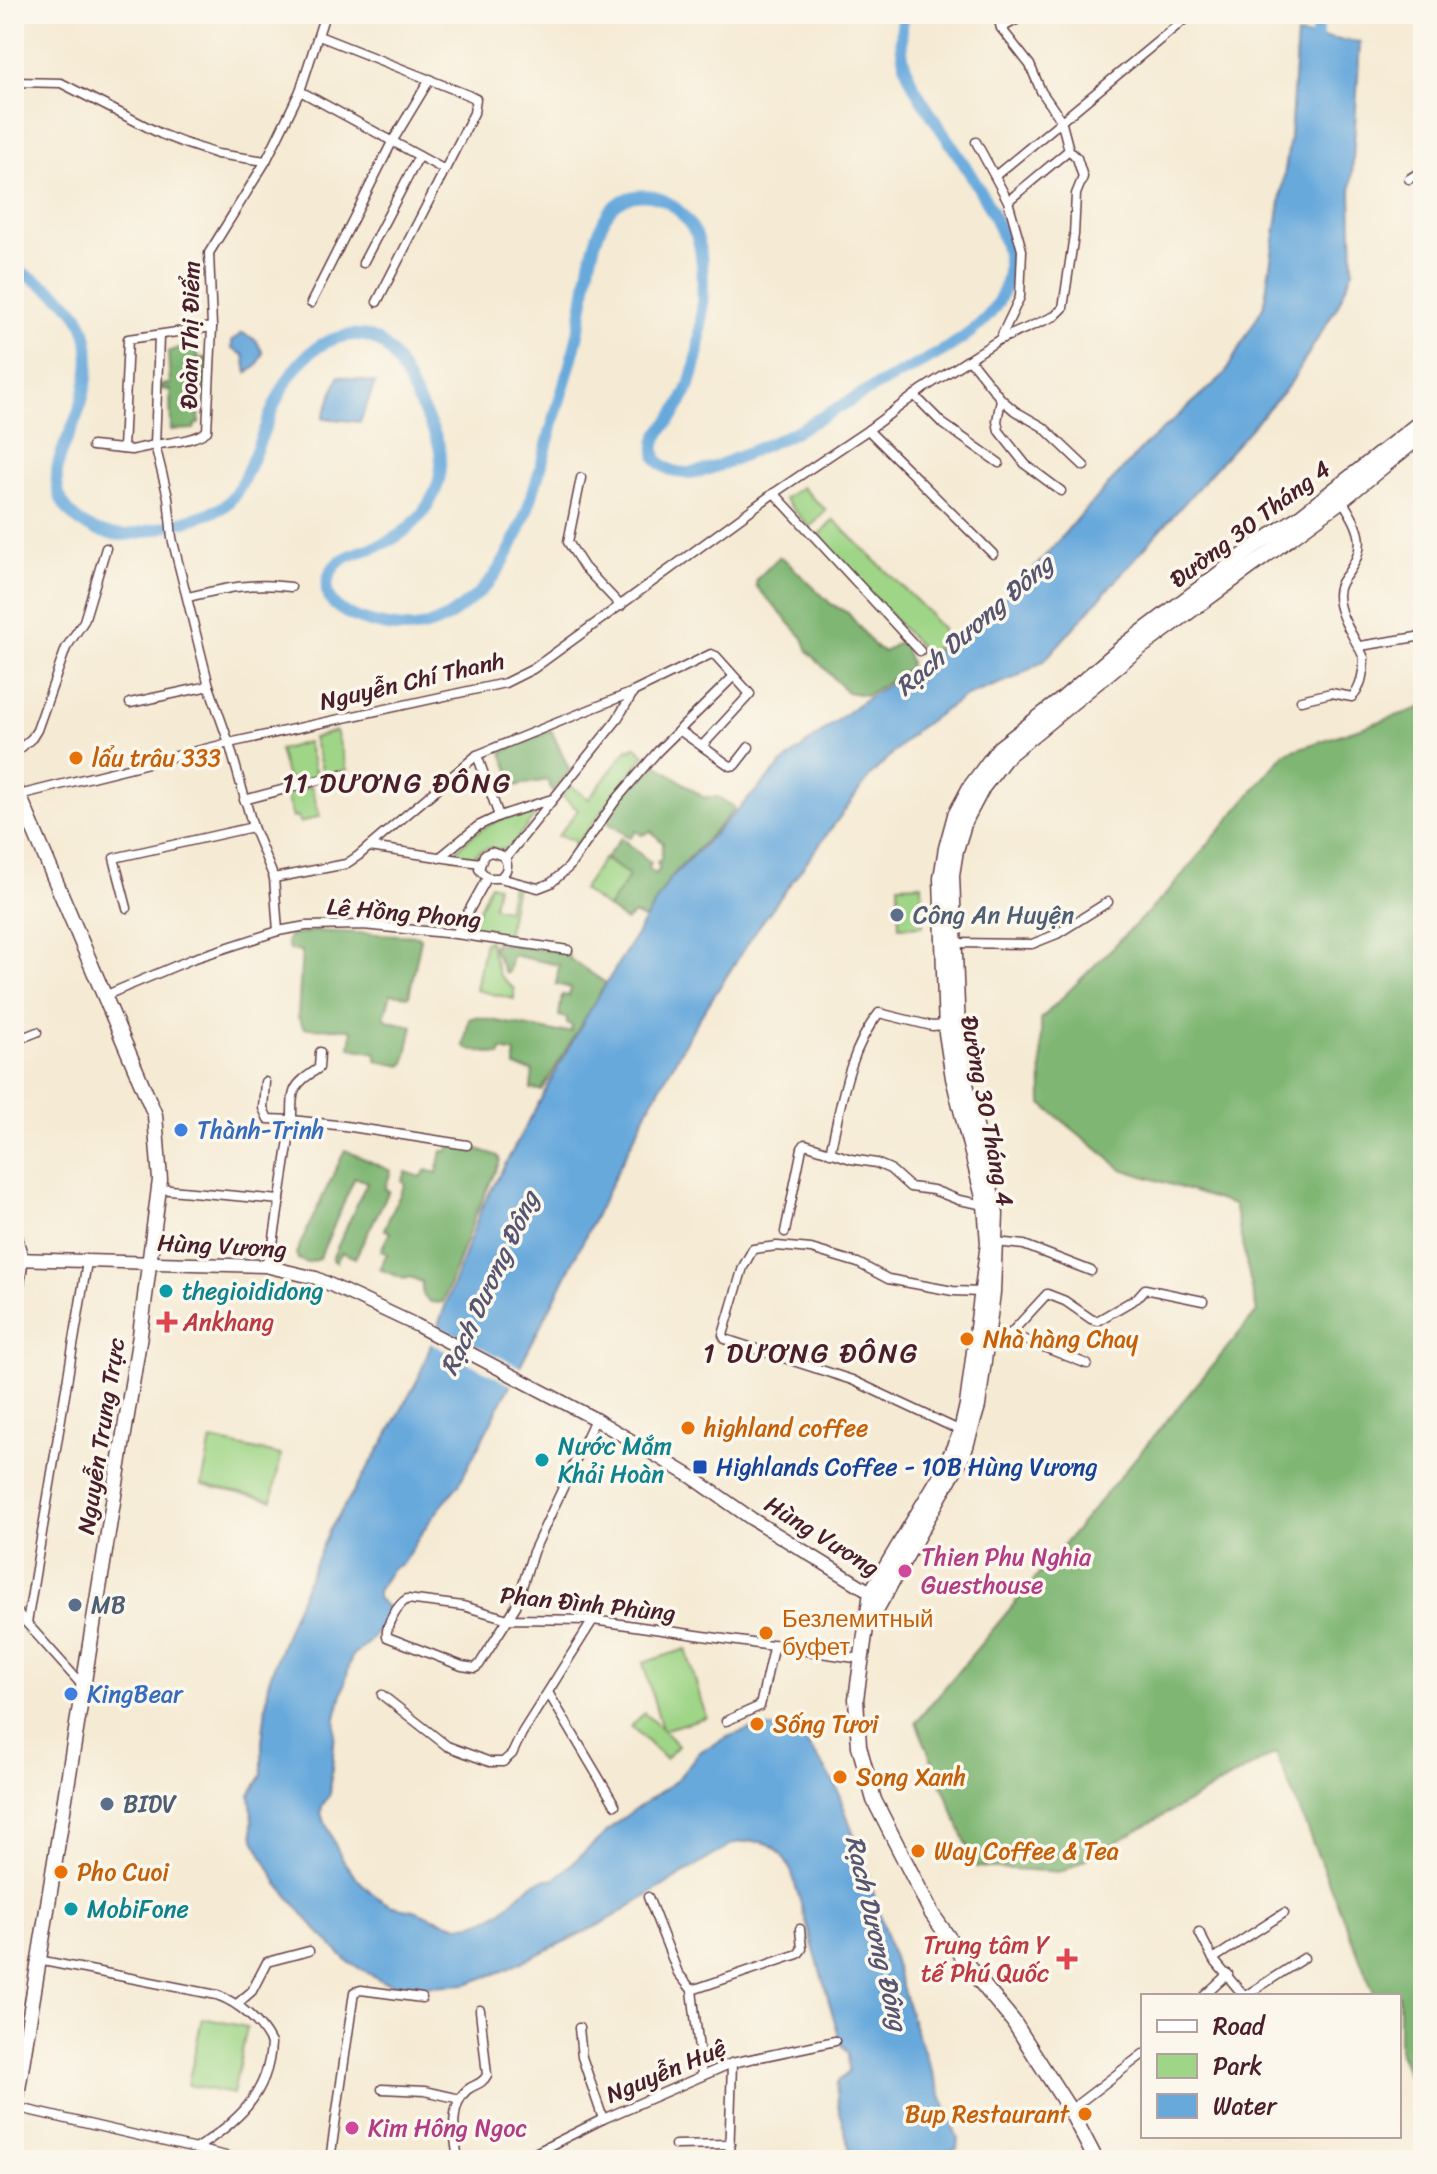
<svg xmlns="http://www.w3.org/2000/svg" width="1437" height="2174" font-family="Sriracha,sans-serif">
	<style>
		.green { fill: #9fd586; stroke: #747a58; stroke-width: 2 }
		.forest { fill: #7fb673; stroke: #646a4f; stroke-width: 2 }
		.water { fill: #68a9dc; stroke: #596484; stroke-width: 2 }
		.pier { fill: #f5ead3 }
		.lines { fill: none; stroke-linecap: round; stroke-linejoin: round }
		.river { stroke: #68a9dc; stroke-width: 12 }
		.street-casing { stroke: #643d44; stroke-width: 11 }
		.secondary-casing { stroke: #643d44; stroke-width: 15 }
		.primary-casing { stroke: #643d44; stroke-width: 17 }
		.street { stroke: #fff; stroke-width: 8 }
		.secondary { stroke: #fff; stroke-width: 12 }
		.primary { stroke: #fff; stroke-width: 14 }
		.food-dot { fill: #e8710a; stroke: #fbf7ec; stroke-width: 3 }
		.service-dot { fill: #5c6f8a; stroke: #fbf7ec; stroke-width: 3 }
		.shop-dot { fill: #3f7fe0; stroke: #fbf7ec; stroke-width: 3 }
		.culture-dot { fill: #0f9aa8; stroke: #fbf7ec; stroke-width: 3 }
		.health-dot { fill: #e0444e; stroke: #fbf7ec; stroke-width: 3 }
		.transit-dot { fill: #1a4fb4; stroke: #fbf7ec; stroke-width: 3 }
		.hotel-dot { fill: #d1479c; stroke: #fbf7ec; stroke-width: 3 }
		.labels { text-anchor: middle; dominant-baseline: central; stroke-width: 7; stroke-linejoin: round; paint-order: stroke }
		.street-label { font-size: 24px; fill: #4a1f2b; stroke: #fbf7ec }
		.food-label { font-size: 24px; fill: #c56008; stroke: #fbf7ec; text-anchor: start }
		.service-label { font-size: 24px; fill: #4e5e75; stroke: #fbf7ec; text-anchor: start }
		.shop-label { font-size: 24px; fill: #366cbe; stroke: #fbf7ec; text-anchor: start }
		.culture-label { font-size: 24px; fill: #0d838f; stroke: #fbf7ec; text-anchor: start }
		.health-label { font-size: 24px; fill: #be3a42; stroke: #fbf7ec; text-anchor: start }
		.transit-label { font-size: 24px; fill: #164399; stroke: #fbf7ec; text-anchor: start }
		.hotel-label { font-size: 24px; fill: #b23c85; stroke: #fbf7ec; text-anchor: start }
		.water-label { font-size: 26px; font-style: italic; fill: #565672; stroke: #fbf7ec }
		.quarter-label { font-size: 28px; letter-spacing: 2px; fill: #4a1f2b; stroke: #fbf7ec }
	</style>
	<rect width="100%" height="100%" fill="#fbf7ec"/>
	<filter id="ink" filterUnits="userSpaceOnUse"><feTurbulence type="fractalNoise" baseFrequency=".0125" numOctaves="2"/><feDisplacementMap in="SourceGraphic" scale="16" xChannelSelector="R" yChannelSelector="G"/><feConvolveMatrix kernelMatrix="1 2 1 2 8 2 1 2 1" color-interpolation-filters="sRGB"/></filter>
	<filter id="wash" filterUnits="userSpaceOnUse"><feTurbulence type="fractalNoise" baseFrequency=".006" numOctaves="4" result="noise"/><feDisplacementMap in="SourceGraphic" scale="32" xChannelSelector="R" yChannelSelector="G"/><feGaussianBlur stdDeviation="1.8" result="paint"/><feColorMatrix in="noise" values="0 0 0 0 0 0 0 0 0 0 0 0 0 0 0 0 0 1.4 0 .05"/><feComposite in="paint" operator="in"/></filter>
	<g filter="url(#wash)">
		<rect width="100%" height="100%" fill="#f5ead3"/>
		<g class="green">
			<path d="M801,487l25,23 -16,18 -26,-29z"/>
			<path d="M834,520l96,94 3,6 9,8 1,14 -12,10h-6l-106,-112v-5z"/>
			<path d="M336,731l11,39 -23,6 -11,-38z"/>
			<path d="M307,742l10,36 -28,8 -10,-36z"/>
			<path d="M635,746l10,9 -71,93v-8l-16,-4 20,-26 -17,-15 9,-10 19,14 39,-51 3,2z"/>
			<path d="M311,786l9,30 -20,7 -2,-6 -5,1 -8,-25z"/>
			<path d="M528,811l6,1 1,3 -25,33c-20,4 -20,-7 -38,10l-20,-1c18,-27 46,-38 76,-46z"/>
			<path d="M603,859l25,15v4l-20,30 -26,-18z"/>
			<path d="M490,884l7,2 -4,21 14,3 5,-25h4l-10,54 -31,-5 -5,-4z"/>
			<path d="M922,884l1,42 -24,1 -1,-42z"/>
			<path d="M485,941h4l10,34 15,14v10l-38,-9z"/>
			<path d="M211,1440l70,15 -9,45 -70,-15z"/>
			<path d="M686,1649l20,68 -43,13 15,16 -13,13 -34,-33 13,-13 18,16 -19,-66z"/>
			<path d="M202,2018l45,9 -14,67 -45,-9z"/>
		</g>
		<g class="forest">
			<path d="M198,345v13h9l-1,35 -6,1 -1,29 -4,2 -1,4 -23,1 -1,-40 -9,-1v-4l9,-1 -2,-32 15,-6z"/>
			<path d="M779,557l5,2 47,45 17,9 29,36 7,3 15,-10 4,1 7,19 -1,6 -42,27 -20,-3 -39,-41 -5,-13 -47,-52 1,-7z"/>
			<path d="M1423,707v1405l-24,-59v-57h-24l-99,-243 -214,119 -86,-5 -60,-145 341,-410 -23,-107 -112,-36 -80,-65 -1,-85 126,-126 118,-140z"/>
			<path d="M551,730l19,41 -17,21 -6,-12c-5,2 -23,3 -32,6l-13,-33 11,-6 -1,-4 11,-5 3,4z"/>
			<path d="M655,763l48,34h15l16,10v3l-64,68 -25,42 -11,-6 -8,7 -18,-13 20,-30v-4l-23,-15 16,-21 30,25 -3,4 7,7 5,-5 -3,-7 4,-2 2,-17 -12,-12 -9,4 -6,-4 -6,7 -23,-16 -1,-5 43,-52z"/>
			<path d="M315,931l103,5 3,3 -12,57 -18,-2 -7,23 5,4 24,5 -8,37 -3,3 -25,-5v-8l-27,-5 2,-17 -2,-2 -46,-1 -6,-11 4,-66 -13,-1 -2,-9 2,-5z"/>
			<path d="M495,943l72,10 3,6 36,24 -64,107 -11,-1 2,-18 -18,-4v-14l-13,-3 -2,5 -32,-6 -4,-4 5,-26 6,-2 80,15 16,-1 1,-6 -5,-1v-6l-8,-2 3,-21 7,1 2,-8 -15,-4 3,-19 -47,-10 -4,18h-3l-13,-27z"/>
			<path d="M450,1145l19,1 29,10 2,5 -25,55 -32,86c-16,3 -22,-4 -21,-20l-12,-5 -6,2 -25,-10 8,-15 -6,-4 9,-18 -6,-3 21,-45 -3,-3 4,-9 15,5 5,-7 11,3 5,-22h6z"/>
			<path d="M345,1150l46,21 -6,18 4,2 -34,67 -13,-6 -6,10 -4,-3 35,-77 -12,-5 -36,82 -12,4 -9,-4 -2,-6z"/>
		</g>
		<g class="water">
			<path d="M1297,35l63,7 -9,151 2,77 -15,35 -48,79 -246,277 -30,17 -50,19 -48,33 -46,46 -113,153 -62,96 -47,84 -93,189 -96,186 -30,38 -27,42 -10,4 -15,23v7l11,10c-6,22 -18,36 -36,47l-16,63 -6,76 -8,12 -1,8c9,16 14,35 24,49 10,15 29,34 45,42 7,3 16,3 24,5 30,12 48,24 81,5 22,-12 31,-38 60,-36l65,-59 57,-40 22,-28 31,-16 24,-8h33l10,4 21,26 17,26 27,72 51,167 45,116 -1,10 -13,3 -3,8h-90c-2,-27 -17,-50 -14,-78l12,-10 -1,-18 -7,-11 -49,-170c-14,-30 -25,-35 -58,-30l-135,82 -96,46 -37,13 -59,3 -23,-5 -36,-20 -30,-31 -40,-47 -24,-45 -4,-45 12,-19v-33l7,-62 23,-63 37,-86 55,-89 34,-63 64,-172 102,-187 86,-141 114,-117 73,-57 72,-48 92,-73 49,-57 73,-80 81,-72 40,-70 26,-167z"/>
			<path d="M242,333l14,7 7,13 -6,13 -10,7 -3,-18 -12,-6v-8z"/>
			<path d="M339,376l36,7 -15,39 -37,-4z"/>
		</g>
		<path class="pier" d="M435,1324l89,45 -9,18 -87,-45z"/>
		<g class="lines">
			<g class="river">
				<path d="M1316,51l2,-37"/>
				<path d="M14,268c23,14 56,29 68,55 12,26 6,61 -3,87 -6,19 -17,36 -21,55 -8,41 24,68 63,70 14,1 92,-20 103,-29 10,-7 17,-21 22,-32 23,-48 38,-127 99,-138 36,-7 50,19 64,47 9,20 24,42 30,63 10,40 -18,79 -52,96 -23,12 -56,10 -60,43 -4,32 63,44 88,43 15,-1 33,-10 44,-19 8,-6 16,-12 23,-19 40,-41 57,-117 72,-171 8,-28 18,-57 24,-86 8,-36 9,-81 27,-115 17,-32 60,-28 80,0 2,2 10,14 11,16 12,30 6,115 -5,147 -4,11 -11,25 -18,35 -11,15 -22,20 -17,42 25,34 75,1 105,-11 41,-16 80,-42 119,-63 35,-19 80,-37 108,-68 10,-11 18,-28 20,-44 5,-38 -45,-110 -66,-141 -26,-41 -49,-66 -38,-117"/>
			</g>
		</g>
	</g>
	<g filter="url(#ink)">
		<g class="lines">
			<defs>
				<g id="street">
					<path d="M997,14l4,14 29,37 11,26 20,29 8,30 8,8 6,19 -7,17 -2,41 -11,73 -8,8 -54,23"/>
					<path d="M1001,28l27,-14"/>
					<path d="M319,36l149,59 8,4 -2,14 -97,189"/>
					<path d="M14,82l47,1 100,51 23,9 33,11 49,7"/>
					<path d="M300,91l145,79"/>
					<path d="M995,176l196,-162"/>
					<path d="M1409,179l14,-9"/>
					<path d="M1008,201l61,-51"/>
					<path d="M363,263l56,-107"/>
					<path d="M311,303l81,-161 38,-63"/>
					<path d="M970,360l31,39 14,12 28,16 41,39"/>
					<path d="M915,396l27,27 57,40"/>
					<path d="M1001,399l-4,22 2,10 27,34 35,26"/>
					<path d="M868,430l125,124"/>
					<path d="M92,446l39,4 24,-5 4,-109"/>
					<path d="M123,449l5,-110 84,-12"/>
					<path d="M581,478l-13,64 16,25 37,39"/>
					<path d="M774,493l146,158"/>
					<path d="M188,597c37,-9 64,-15 103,-10"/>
					<path d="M1360,646l63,-10"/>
					<path d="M1301,700l30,-7 21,4c9,-8 12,-26 12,-39 -8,-19 -26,-41 -26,-63 0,-9 4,-15 10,-22 21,-29 11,-45 -6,-73"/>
					<path d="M130,703l79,-17"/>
					<path d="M679,730l51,36 5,-1 14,-18"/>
					<path d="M14,754l18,-16 5,-8 29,-82 18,-27 22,-73"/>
					<path d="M477,755l22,61"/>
					<path d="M19,795l210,-52 276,-60 28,-14 241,-176 94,-63 55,-41 77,-50 20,-42 2,-47 -14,-49 -32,-59"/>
					<path d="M244,800l98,-26"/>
					<path d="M369,847l111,16"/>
					<path d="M439,858l39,-32 21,-10 53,-17"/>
					<path d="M505,859l111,-138 17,-28"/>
					<path d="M274,878l72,-14 12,-8 119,-101 156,-63 78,-38 5,2 34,38 -48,52"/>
					<path d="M500,878c8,-7 9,-14 3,-22l-12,-4 -7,3 -5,14 8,9h13l38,10 13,-5 18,-16 47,-67 42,-49 75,-74"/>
					<path d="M127,908l-13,-50 139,-31"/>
					<path d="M278,931l-4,-53 -21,-51 -24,-84 -20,-57 -37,-148 -4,-41 -13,-52c16,-3 39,-4 52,-14l5,-104 -3,-74 57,-92 19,-39 15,-31 25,-77"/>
					<path d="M456,934l31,-56"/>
					<path d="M955,943l77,1 25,-10 51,-32"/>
					<path d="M104,996l88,-37 86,-28 28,-5 57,-1 93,9 112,16"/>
					<path d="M14,1041l23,-9"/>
					<path d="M265,1082l-2,26 5,11 24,1c0,-32 0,-34 27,-52l1,-16"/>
					<path d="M830,1153c11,-48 18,-102 49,-140l53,13 13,-1"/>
					<path d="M159,1189l121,11"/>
					<path d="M785,1232l17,-84 3,-4 46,15 25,4 14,6 20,18 23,3 26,10 26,5"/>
					<path d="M996,1242l28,3 67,26"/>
					<path d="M265,1266l8,-22 19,-124 53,6 122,19"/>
					<path d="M1010,1334l77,30"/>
					<path d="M987,1335l23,-1 37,-40 18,7 26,18 6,2 40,-23 8,-9 58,12"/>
					<path d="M595,1419l-62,133 -17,54 -8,13 -29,46 -4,3 -13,-2 -75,-29c-2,-11 10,-32 20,-38l56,7 45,13 85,1 269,39"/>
					<path d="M961,1431l-109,-51 -127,-41 -2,-4 20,-68 10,-18 24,-3 34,3 47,14 30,16 65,12 29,1"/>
					<path d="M14,1609l68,76"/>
					<path d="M27,1623l60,-361"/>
					<path d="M549,1694l66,111"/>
					<path d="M382,1695l65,51 43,16h13l9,-8 10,-21 71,-113"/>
					<path d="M726,1721l34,-15 14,-62"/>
					<path d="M648,1897l30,76 14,17"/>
					<path d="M1199,1932l14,27 31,37"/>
					<path d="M1213,1959l71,-46"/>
					<path d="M38,1960l179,35c22,8 43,26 54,48 -2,52 -35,80 -76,106"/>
					<path d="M1204,1996l24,-22"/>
					<path d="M1245,1996l59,-38"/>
					<path d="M237,2004l15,-13 15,-29 42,-11"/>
					<path d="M579,2028l3,29 21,62"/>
					<path d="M702,2075l-10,-85 106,-36 4,-5 -2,-20"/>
					<path d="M382,2089l43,2 35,8"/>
					<path d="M15,2107l228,53"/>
					<path d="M1070,2110l73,-56"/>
					<path d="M675,2145l55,-1"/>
					<path d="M330,2160l24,-168 7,-2 61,8"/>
					<path d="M458,2160c-3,-21 -10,-54 9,-70 7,-6 15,-5 20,-15l-7,-65"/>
					<path d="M521,2160l82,-41 129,-56 103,-22"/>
					<path d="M729,2160l3,-97"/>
				</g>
				<g id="secondary">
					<path d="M14,1230l8,29 -8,48"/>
					<path d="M14,1259l251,7 51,12 100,47 179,94 97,58 60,42 125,77"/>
				</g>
				<g id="primary">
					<path d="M14,788l5,7 136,320 5,65 -20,155 -126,779"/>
					<path d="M871,1619l93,-166 14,-47 15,-113 3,-80 -32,-138 -6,-43 -6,-157 4,-25 9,-29 18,-34 24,-31 126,-103 209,-153 81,-66"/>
					<path d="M1096,2160l-26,-50 -57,-89 -39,-47 -42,-60 -58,-114 -15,-54 -3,-47 15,-107 72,-121 18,-40 6,-26 21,-162 -3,-38 -32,-127 -7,-45 -5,-155 5,-30 9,-33 15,-28 29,-39 62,-48 65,-56 135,-102 41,-27 121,-95"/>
				</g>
			</defs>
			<use href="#street" class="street-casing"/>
			<use href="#secondary" class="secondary-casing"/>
			<use href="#primary" class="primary-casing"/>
			<use href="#street" class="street"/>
			<use href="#secondary" class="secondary"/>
			<use href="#primary" class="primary"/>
		</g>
	</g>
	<g class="food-dot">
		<circle cx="76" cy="758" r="8"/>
		<circle cx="967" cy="1339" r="8"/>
		<circle cx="688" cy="1428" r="8"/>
		<circle cx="766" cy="1633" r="8"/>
		<circle cx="757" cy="1724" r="8"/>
		<circle cx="840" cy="1777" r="8"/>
		<circle cx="918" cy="1851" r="8"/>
		<circle cx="61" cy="1872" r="8"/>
		<circle cx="1085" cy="2114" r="8"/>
	</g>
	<g class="service-dot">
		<circle cx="897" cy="915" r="8"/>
		<circle cx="75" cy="1605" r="8"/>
		<circle cx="107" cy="1804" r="8"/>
	</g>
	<g class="shop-dot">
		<circle cx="181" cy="1130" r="8"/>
		<circle cx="71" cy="1694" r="8"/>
	</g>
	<g class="culture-dot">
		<circle cx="166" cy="1291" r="8"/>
		<circle cx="542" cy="1460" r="8"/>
		<circle cx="71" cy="1909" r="8"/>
	</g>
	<g class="health-dot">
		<path d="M163 1310h8v8h8v8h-8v8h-8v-8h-8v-8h8z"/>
		<path d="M1063 1947h8v8h8v8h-8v8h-8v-8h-8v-8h8z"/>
	</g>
	<rect class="transit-dot" x="692" y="1459" width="16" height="16" rx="4"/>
	<g class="hotel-dot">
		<circle cx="905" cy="1571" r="8"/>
		<circle cx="352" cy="2128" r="8"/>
	</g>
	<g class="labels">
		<g class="street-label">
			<text transform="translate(190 335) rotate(-89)">Đoàn Thị Điểm</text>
			<text transform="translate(1250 524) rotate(-37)">Đường 30 Tháng 4</text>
			<text transform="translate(412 681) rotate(-13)">Nguyễn Chí Thanh</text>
			<text transform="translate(404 913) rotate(5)">Lê Hồng Phong</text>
			<text transform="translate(987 1111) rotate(79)">Đường 30 Tháng 4</text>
			<text transform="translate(222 1246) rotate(3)">Hùng Vương</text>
			<text transform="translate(101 1436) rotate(-81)">Nguyễn Trung Trực</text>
			<text transform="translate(822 1536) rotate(32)">Hùng Vương</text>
			<text transform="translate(588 1604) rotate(6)">Phan Đình Phùng</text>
			<text transform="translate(666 2071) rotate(-23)">Nguyễn Huệ</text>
		</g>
		<g class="food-label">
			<text x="92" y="758">lẩu trâu 333</text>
			<text x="983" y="1339">Nhà hàng Chay</text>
			<text x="704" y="1428">highland coffee</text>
			<text x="782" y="1619">Безлемитный<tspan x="782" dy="28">буфет</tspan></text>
			<text x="773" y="1724">Sống Tươi</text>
			<text x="856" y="1777">Song Xanh</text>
			<text x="934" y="1851">Way Coffee &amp; Tea</text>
			<text x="77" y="1872">Pho Cuoi</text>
			<text x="1069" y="2114" text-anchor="end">Bup Restaurant</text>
		</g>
		<g class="service-label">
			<text x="913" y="915">Công An Huyện</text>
			<text x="91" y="1605">MB</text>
			<text x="123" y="1804">BIDV</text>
		</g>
		<g class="shop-label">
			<text x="197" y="1130">Thành-Trinh</text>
			<text x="87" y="1694">KingBear</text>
		</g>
		<g class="culture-label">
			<text x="182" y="1291">thegioididong</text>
			<text x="558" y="1446">Nước Mắm<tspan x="558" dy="28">Khải Hoàn</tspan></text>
			<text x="87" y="1909">MobiFone</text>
		</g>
		<g class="health-label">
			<text x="183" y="1322">Ankhang</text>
			<text x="1049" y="1945" text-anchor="end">Trung tâm Y<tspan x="1049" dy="28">tế Phú Quốc</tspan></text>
		</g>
		<g class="transit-label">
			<text x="716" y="1467">Highlands Coffee - 10B Hùng Vương</text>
		</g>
		<g class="hotel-label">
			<text x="921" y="1557">Thien Phu Nghia<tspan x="921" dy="28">Guesthouse</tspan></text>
			<text x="368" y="2128">Kim Hông Ngoc</text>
		</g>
		<g class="water-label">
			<text transform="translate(974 625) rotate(-41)">Rạch Dương Đông</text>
			<text transform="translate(489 1283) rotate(-65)">Rạch Dương Đông</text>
			<text transform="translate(877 1933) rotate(77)">Rạch Dương Đông</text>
		</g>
		<g class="quarter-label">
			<text x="397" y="782">11 DƯƠNG ĐÔNG</text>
			<text x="811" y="1352">1 DƯƠNG ĐÔNG</text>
		</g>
	</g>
	<rect width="1437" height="2174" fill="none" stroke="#fbf7ec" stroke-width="48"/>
	<rect x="1141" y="1994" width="260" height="144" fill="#fbf7ec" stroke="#b4a19f" stroke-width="2"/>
	<rect x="1157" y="2020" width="40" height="12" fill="#ffffff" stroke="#b4a19f" stroke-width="2"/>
	<text x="1213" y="2034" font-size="24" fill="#4a1f2b">Road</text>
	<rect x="1157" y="2054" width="40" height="24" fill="#9fd586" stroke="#b4a19f" stroke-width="2"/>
	<text x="1213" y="2074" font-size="24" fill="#4a1f2b">Park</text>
	<rect x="1157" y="2094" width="40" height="24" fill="#68a9dc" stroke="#b4a19f" stroke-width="2"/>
	<text x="1213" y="2114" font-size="24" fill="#4a1f2b">Water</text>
</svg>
